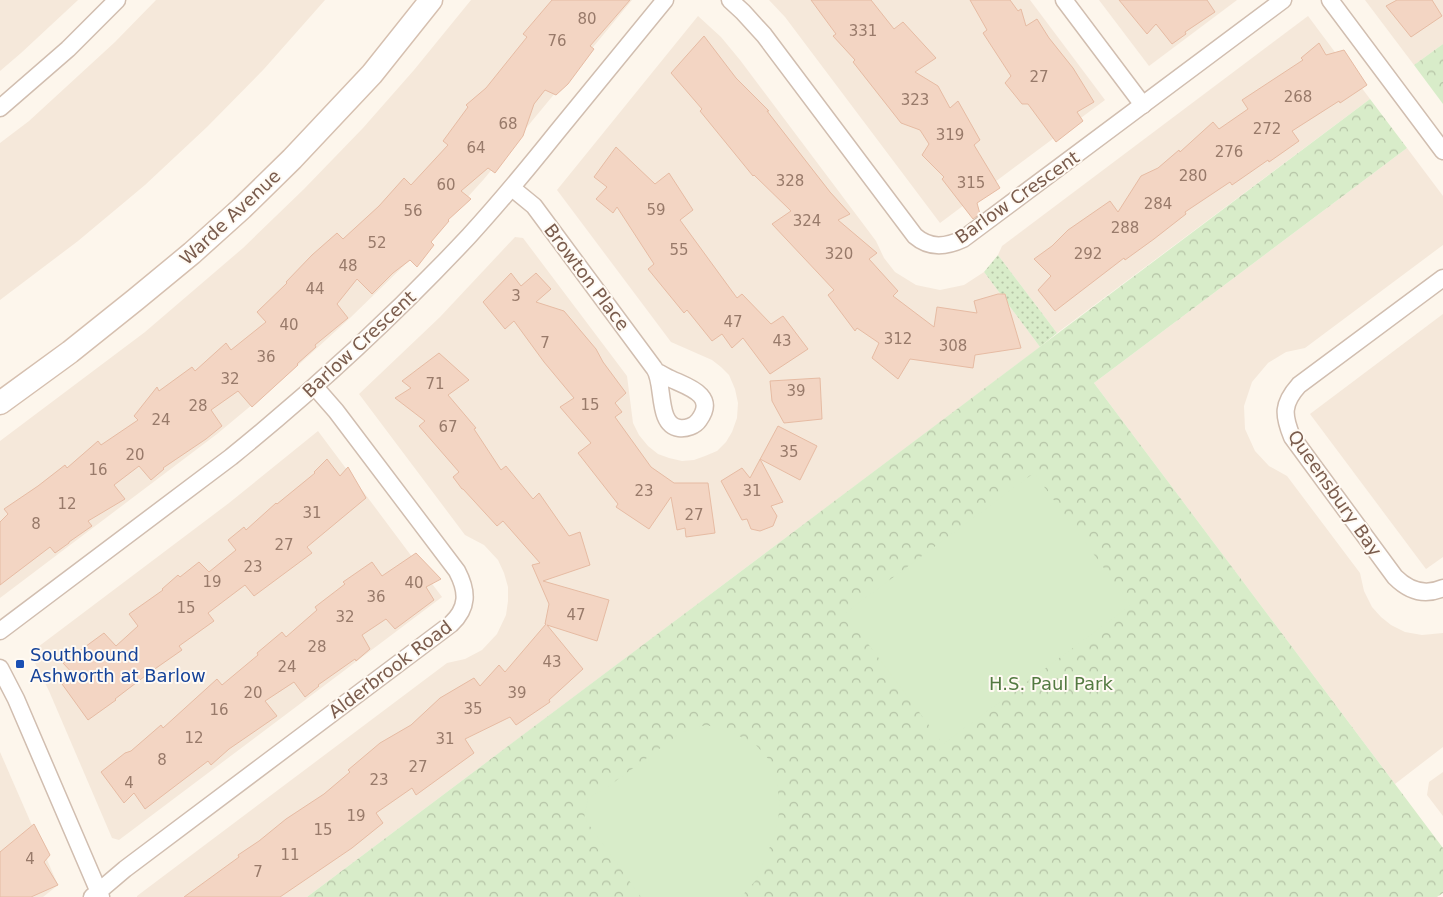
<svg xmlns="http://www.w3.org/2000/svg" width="1443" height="897" font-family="'DejaVu Sans',sans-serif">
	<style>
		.residential { fill: #f5e8da }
		.grass { fill: url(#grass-dots) }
		.forest { fill: url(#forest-crowns) }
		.garden { fill: #d8ecc9 }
		.building { fill: #f3d5c3; stroke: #e6bba3 }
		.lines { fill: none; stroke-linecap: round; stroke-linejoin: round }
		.minor-casing { stroke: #d1beb0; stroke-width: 19 }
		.secondary-casing { stroke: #d6c0b0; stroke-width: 25 }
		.minor { stroke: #fff; stroke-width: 16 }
		.secondary { stroke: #fff; stroke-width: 22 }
		.transit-dot { fill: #1a4fb4; stroke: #fffaf3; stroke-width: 2 }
		.labels { text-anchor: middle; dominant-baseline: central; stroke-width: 4; stroke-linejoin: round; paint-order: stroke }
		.number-label { font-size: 15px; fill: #987a6a }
		.street-label { font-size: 18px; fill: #7a5c4d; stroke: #fffaf3 }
		.transit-label { font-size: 18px; fill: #164399; stroke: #fffaf3; text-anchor: start }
		.park-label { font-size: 18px; fill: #537a41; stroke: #fffaf3 }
	</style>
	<defs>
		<pattern id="grass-dots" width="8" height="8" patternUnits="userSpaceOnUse" patternTransform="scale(1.25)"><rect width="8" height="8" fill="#d8ecc9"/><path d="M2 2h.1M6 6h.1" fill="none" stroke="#b4c2a5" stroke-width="1.8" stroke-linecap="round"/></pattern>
		<pattern id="forest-crowns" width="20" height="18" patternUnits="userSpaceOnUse" patternTransform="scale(1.25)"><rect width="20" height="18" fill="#d8ecc9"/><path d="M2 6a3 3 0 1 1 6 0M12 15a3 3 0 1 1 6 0" fill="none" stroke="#b4c2a5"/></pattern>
	</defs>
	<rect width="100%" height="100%" fill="#fdf6ec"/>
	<g class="residential">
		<path d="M0,0h78l-57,53 -21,18z"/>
		<path d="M156,0h169l-61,69 -57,58 -62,58 -67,56 -78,59v-157l29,-22 86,-79z"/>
		<path d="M471,0h161l-148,179 -65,72 -69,67 -67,61 -66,55 -217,164v-157l145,-109 98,-84 61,-59 59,-61 51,-58z"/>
		<path d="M769,0h261l75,100 -165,123 -155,-206z"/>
		<path d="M1099,0h138l-88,66z"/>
		<path d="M1365,0h78v44l-29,21z"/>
		<path d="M698,16l23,21 19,23 136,181 8,17 11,14 21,13 24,5 24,-5 20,-13 56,75 -733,550h-170v-1l310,-233 18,-4 17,-9 15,-16 9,-19 2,-14v-14l-4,-14 -6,-13 -14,-15 -19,-10 -106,-141 81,-77 75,-80 8,1 104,138 6,47 6,12 9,11 10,8 11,4 13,3 12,-1 11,-4 12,-5 9,-9 6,-10 5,-14 1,-15 -3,-14 -6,-14 -8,-8 -9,-7 -41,-18 -114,-152z"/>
		<path d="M1308,16l62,83 -313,234 -59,-78 4,-9z"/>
		<path d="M1407,148l36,48v49l-138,103 -19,4 -18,11 -16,19 -8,24 1,23 10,22 14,15 18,10 73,97 4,18 8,16 9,10 10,8 14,7 17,3 21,-2v114l-48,37 -301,-401z"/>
		<path d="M1443,314v243l-17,12 -116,-155z"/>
		<path d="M318,431l124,166 -323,243 -7,-2 -63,-147 -19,-38 199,-150z"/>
		<path d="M0,752l58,133 -15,12h-43z"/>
		<path d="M1443,772v44l-16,-21 2,-13z"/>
	</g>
	<path class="grass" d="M998,255l59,78 -17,14 -56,-75z"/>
	<g class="forest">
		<path d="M1443,44v60l-29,-39z"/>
		<path d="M1370,99l37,49 -313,235 349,465v45l-6,4h-1130z"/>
	</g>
	<g class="garden">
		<path d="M1034,473l97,132 -188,139 -98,-131z"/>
		<path d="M706,725l20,5 28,13 18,20 5,20 3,25 -6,29 -18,43 -15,17h-100l-57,-79 4,-20 17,-9 77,-57z"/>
	</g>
	<g class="building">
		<path d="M552,0h78l-40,46 4,3 -26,35 -12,11 -11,-5 -11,14 -11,32 -28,37 -7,-5 -27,23 10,8 -23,21 1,1 -18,21 3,3 -17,22 -7,-7 -17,13 -21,21 -15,-15 -20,25 11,14 -33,27 1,2 -19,17 1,1 -46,42 -14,-16 -27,19 11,16 -16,13 -43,29 1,1 -13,11 -12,-14 -25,19 11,14 -37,22 4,5 -23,16v1l-14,10 -5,-6 -50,38v-63l8,-8 -4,-5 34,-23 27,-21 2,3 31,-27 3,4 37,-25 -4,-4 23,-29 2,4 33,-24 3,4 31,-28 5,7 35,-28 -9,-10 30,-29 -1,-1 26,-27 25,-22 6,6 36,-33 25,-28 7,7 37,-40 -5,-4 25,-34 -2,-2 20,-17 41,-51 -4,-3z"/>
		<path d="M811,0h60l23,29 9,-7 33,36 -21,14 23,14 12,22 8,-7 22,39 -6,5 26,43 -23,15 3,11 -7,5 -31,-40 2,-2 -22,-22 7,-11 -9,-14 -19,-7 -48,-61 2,-2 -22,-24 3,-2z"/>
		<path d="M970,0h40l8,11 3,-2 5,17 11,-7 12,19 24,30 21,34 -17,10 6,9 -27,21 -28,-38h-6l-17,-21 6,-7 -28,-43 4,-3z"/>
		<path d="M1119,0h88l8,12 -30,20 1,2 -14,10 -16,-20 -9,10z"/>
		<path d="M1397,0h35l10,16 -31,21 -25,-31z"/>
		<path d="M704,36l32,42 33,33h-2l63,81 20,22 -12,6 39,33 -8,6 29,32 -5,5 41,31 3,-20 40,6 -3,-12 24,-7h7l16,54 -46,7 -2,13 -63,-9 -12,20 -26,-21 7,-15 -22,-15 -2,3 -27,-36 6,-5 -62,-66 19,-13 -37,-36 -1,1 -53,-65 2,-2 -31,-36z"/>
		<path d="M1319,43l7,12 18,-5 23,35 -27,18 -1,-2 -47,30 7,10 -30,21 -1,-2 -36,25 -2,-3 -45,30 1,2 -32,25 -29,21 -1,-2 -69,53 -17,-21 13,-14 -17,-17 18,-13 16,-16 42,-29 8,11 23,-36 17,-8 21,-18 1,2 33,-30 6,7 29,-20 -6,-9 61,-40 -2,-2z"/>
		<path d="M616,147l39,37 14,-11 24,37 -13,10 57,78 5,-4 29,30 12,-8 25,33 -38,25 -27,-36 -11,10 -10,-14 -10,7 -25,-31 -3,3 -36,-44 6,-5 -37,-57 -4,6 -17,-14 11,-12 -13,-10z"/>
		<path d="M511,273l10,13 15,-13 15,16 -15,13 28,9 32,38 7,13 23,31 -11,10 7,9 -7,5 36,50 23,16h34l7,50 -29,4 -1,-9 -8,2 -6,-33 -22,32 -33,-22 2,-3 -40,-51 13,-10 -31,-36 14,-9 -30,-36 -30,-41 -9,8 -22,-27z"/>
		<path d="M439,353l30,27 -21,15 28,33 -2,1 27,41 5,-4 27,33 6,-6 30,43 11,-4 10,33 -47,16 66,19 -12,41 -50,-16 36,44 -34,31 1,2 -34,23 -6,-8 -45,22 9,14 -58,42 -4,-7 -36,25 7,10 -31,25 -72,49h-96l55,-40 -1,-2 21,-14 27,-22 38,-25 26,-22 -2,-2 32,-27 31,-18 29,-27 34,-20 6,8 19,-21 6,7 41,-48h-1l4,-20 -17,-39 8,-2 -37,-42 -6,5 -34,-37h-1l-9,-12 6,-5 -40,-46 6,-5 -30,-23 16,-10 -9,-7z"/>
		<path d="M820,378l2,41 -38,4 -12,-22 -2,-20z"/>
		<path d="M778,426l39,20 -17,34 -40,-21 23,43 -12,4 6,10 -4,10 -13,5 -9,-2 -4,-10 -5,1 -21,-39 21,-13 8,10z"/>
		<path d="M327,459l13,17 8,-9 18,31 -59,49 5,6 -58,43 -9,-11 -37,28 6,8 -35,25 3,4 -33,23 -34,26 1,1 -28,20 -26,-36 13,-8 -12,-13 41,-30 12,13 22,-20 -9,-12 34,-24 -1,-1 16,-14 2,2 19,-15 10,10 27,-22 -8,-10 16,-13 2,3 30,-27 1,1 38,-31 -1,-1z"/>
		<path d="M416,553l25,26 -15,8 8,13 -39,29 -9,-10 -24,16 8,14 -14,12 -1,-2 -37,26 1,1 -14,11 -11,-15 -29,19 12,15 -48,33 -18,16 -3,-4 -63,48 -11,-16 -10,10 -23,-31 24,-19 6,-2 30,-26 2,3 54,-49 5,6 36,-30 -1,-2 25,-21 4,5 31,-27 -2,-3 30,-23 -2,-2 29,-20 10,14z"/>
		<path d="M34,824l16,31 -6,7 14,23 -27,12h-31v-45z"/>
	</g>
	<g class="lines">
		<defs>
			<g id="minor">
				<path d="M730,0l13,12 21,23 151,201c15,13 31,11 48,3l320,-239"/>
				<path d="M1064,0l79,105"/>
				<path d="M1330,0l113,151"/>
				<path d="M0,108l68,-59 49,-49"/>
				<path d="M512,188l22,18c40,54 80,108 120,162 11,14 2,57 25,60 7,1 16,-2 20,-8 18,-25 -11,-33 -28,-41 -5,-2 -9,-5 -14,-7"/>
				<path d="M1443,278l-144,107c-17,19 -16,30 -7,52l103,140c14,14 30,19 48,11"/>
				<path d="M0,631l231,-174c84,-68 164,-142 238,-221 31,-34 60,-69 88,-104 36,-44 72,-88 108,-132"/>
				<path d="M0,668l16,31 85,198"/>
				<path d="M92,897l33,-28 326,-245c17,-16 17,-32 6,-53l-121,-160 -21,-24"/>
			</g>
			<path id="secondary" d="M0,403l70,-51 65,-52 57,-47 50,-45 50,-49 80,-85 59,-74"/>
		</defs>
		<use href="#minor" class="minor-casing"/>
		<use href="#secondary" class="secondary-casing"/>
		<use href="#minor" class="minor"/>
		<use href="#secondary" class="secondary"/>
	</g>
	<rect class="transit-dot" x="15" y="659" width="10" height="10" rx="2.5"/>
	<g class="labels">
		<g class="number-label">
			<text x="587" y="19">80</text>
			<text x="863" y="31">331</text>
			<text x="557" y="41">76</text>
			<text x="1039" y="77">27</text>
			<text x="1298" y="97">268</text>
			<text x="915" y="100">323</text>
			<text x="508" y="124">68</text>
			<text x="1267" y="129">272</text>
			<text x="950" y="135">319</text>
			<text x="476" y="148">64</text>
			<text x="1229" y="152">276</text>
			<text x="1193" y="176">280</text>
			<text x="790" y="181">328</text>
			<text x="971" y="183">315</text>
			<text x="446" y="185">60</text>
			<text x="1158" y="204">284</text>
			<text x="656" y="210">59</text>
			<text x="413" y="211">56</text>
			<text x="807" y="221">324</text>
			<text x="1125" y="228">288</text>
			<text x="377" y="243">52</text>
			<text x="679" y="250">55</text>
			<text x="839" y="254">320</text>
			<text x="1088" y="254">292</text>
			<text x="348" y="266">48</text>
			<text x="315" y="289">44</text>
			<text x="516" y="296">3</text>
			<text x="733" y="322">47</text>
			<text x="289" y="325">40</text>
			<text x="898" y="339">312</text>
			<text x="782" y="341">43</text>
			<text x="545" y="343">7</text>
			<text x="953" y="346">308</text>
			<text x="266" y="357">36</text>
			<text x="230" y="379">32</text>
			<text x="435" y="384">71</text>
			<text x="796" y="391">39</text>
			<text x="590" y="405">15</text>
			<text x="198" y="406">28</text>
			<text x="161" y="420">24</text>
			<text x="448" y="427">67</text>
			<text x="789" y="452">35</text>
			<text x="135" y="455">20</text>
			<text x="98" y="470">16</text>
			<text x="644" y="491">23</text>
			<text x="752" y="491">31</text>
			<text x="67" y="504">12</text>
			<text x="312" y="513">31</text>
			<text x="694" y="515">27</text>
			<text x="36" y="524">8</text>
			<text x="284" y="545">27</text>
			<text x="253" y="567">23</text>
			<text x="212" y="582">19</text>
			<text x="414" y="583">40</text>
			<text x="376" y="597">36</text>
			<text x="186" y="608">15</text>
			<text x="576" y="615">47</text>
			<text x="345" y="617">32</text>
			<text x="317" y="647">28</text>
			<text x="552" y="662">43</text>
			<text x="287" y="667">24</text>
			<text x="253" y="693">20</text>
			<text x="517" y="693">39</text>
			<text x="473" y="709">35</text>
			<text x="219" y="710">16</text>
			<text x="194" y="738">12</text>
			<text x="445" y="739">31</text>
			<text x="162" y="760">8</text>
			<text x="418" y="767">27</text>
			<text x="379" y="780">23</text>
			<text x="129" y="783">4</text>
			<text x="356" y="816">19</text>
			<text x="323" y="830">15</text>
			<text x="290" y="855">11</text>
			<text x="30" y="859">4</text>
			<text x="258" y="872">7</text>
		</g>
		<g class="street-label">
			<text transform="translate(1017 197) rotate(-35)">Barlow Crescent</text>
			<text transform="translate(230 217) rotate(-43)">Warde Avenue</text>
			<text transform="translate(587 277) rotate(53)">Browton Place</text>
			<text transform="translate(359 344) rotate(-43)">Barlow Crescent</text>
			<text transform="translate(1335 493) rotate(55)">Queensbury Bay</text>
			<text transform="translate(390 669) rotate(-37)">Alderbrook Road</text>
		</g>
		<g class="transit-label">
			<text x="30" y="654">Southbound<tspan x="30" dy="21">Ashworth at Barlow</tspan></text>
		</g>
		<g class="park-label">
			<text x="1051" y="683">H.S. Paul Park</text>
		</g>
	</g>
</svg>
